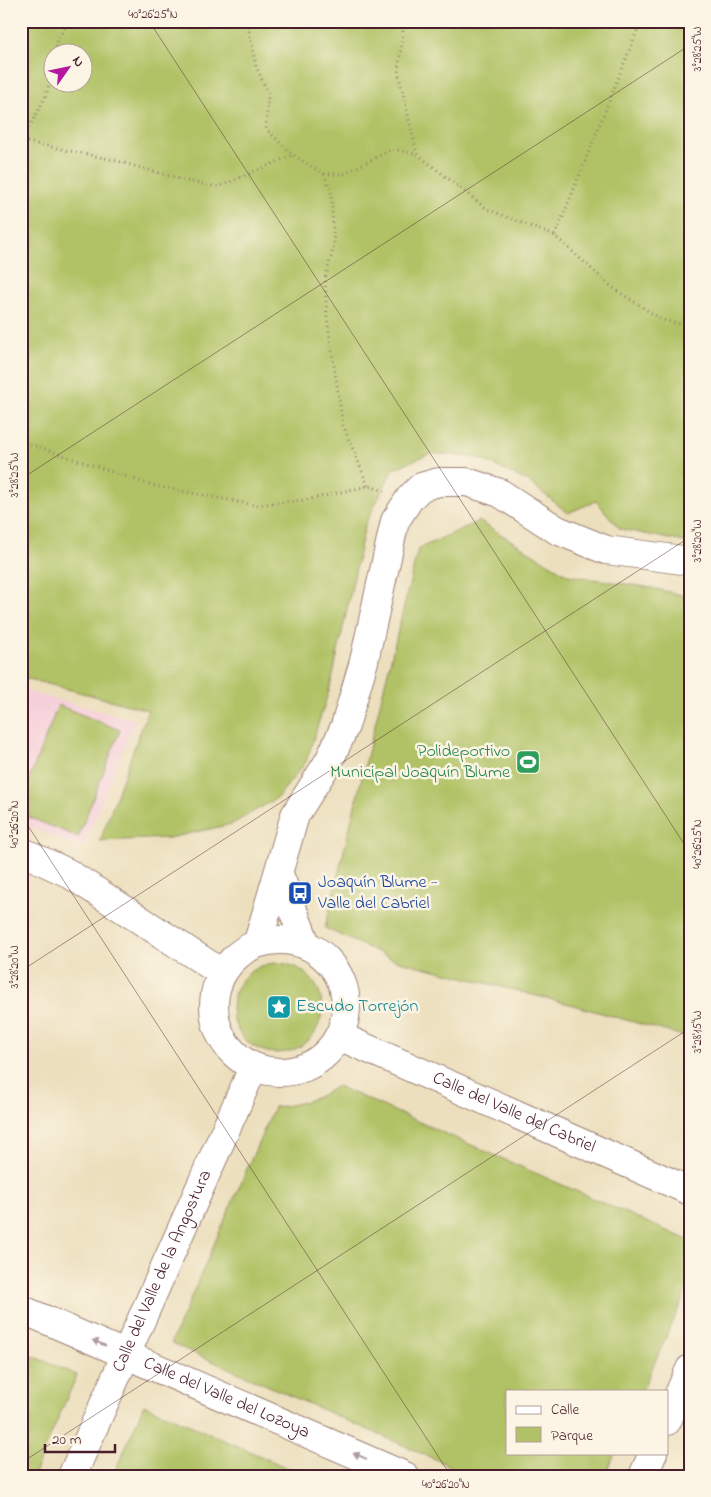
<svg xmlns="http://www.w3.org/2000/svg" width="711" height="1497" font-family="'Indie Flower',sans-serif">
	<style>
		.built { fill: #f5cfda }
		.green { fill: #b0c265; stroke: #7d7048; fill-rule: evenodd }
		.lines { fill: none; stroke-linecap: round; stroke-linejoin: round }
		.minor-casing { stroke: #9b7f74; stroke-width: 30 }
		.path { stroke: #9b7f74; stroke-width: 3; stroke-dasharray: 1 4; stroke-linecap: butt }
		.minor { stroke: #fff; stroke-width: 28 }
		.oneway { fill: #ae9aa0 }
		.ticks { fill: none; stroke: #4a1f2b; stroke-width: 1; stroke-opacity: 0.45 }
		.labels { text-anchor: middle; dominant-baseline: central; stroke-width: 5; stroke-linejoin: round; paint-order: stroke }
		.leisure-label { font-size: 18px; fill: #27864d; stroke: #fcf5e5; text-anchor: end }
		.transit-label { font-size: 18px; fill: #164399; stroke: #fcf5e5; text-anchor: start }
		.culture-label { font-size: 18px; fill: #0d838f; stroke: #fcf5e5; text-anchor: start }
		.street-label { font-size: 18px; fill: #4a1f2b; stroke: #fcf5e5 }
		.neatline { fill: none; stroke: #4a1f2b; stroke-width: 2 }
		.ticks-label { font-size: 12px; text-anchor: middle; fill: #4a1f2b }
	</style>
	<rect width="100%" height="100%" fill="#fcf5e5"/>
	<filter id="ink" filterUnits="userSpaceOnUse"><feTurbulence type="fractalNoise" baseFrequency=".02" numOctaves="2"/><feDisplacementMap in="SourceGraphic" scale="10" xChannelSelector="R" yChannelSelector="G"/><feConvolveMatrix kernelMatrix="1 2 1 2 8 2 1 2 1" color-interpolation-filters="sRGB"/></filter>
	<filter id="wash" filterUnits="userSpaceOnUse"><feTurbulence type="fractalNoise" baseFrequency=".0096" numOctaves="4" result="noise"/><feDisplacementMap in="SourceGraphic" scale="20" xChannelSelector="R" yChannelSelector="G"/><feGaussianBlur stdDeviation="1.12" result="paint"/><feColorMatrix in="noise" values="0 0 0 0 0 0 0 0 0 0 0 0 0 0 0 0 0 1.4 0 .05"/><feComposite in="paint" operator="in"/></filter>
	<g filter="url(#wash)">
		<rect width="100%" height="100%" fill="#ecdfbd"/>
		<path class="built" d="M21,690l114,30 -52,128 -62,-24z"/>
		<g class="green">
			<path d="M21,21h669v522l-70,-14 -24,-28 -28,12 -39,-31 -50,-24 -48,-5 -38,16 -28,56 -34,159 -25,78 -29,36 -45,26 -63,14 -69,3 48,-131 -127,-33zM82,52v30h-30v-30z"/>
			<path d="M479,521l89,54 84,13 38,9v441l-117,-33 -178,-45 -70,-32 93,-379z"/>
			<path d="M58,705l62,25 -42,107 -57,-23v-14z"/>
			<circle cx="277" cy="1008" r="45"/>
			<path d="M337,1086l353,155v42l-48,108h-135v62h108l-10,23h-132l-302,-133 103,-236c24,-2 42,-7 63,-21z"/>
			<path d="M21,1351l56,24 -44,101h-12z"/>
			<path d="M144,1405l162,71h-193z"/>
		</g>
	</g>
	<g filter="url(#ink)">
		<g class="lines">
			<defs>
				<g id="minor">
					<path d="M21,851l47,22 154,100"/>
					<path d="M279,874l27,70"/>
					<circle cx="280" cy="1006" r="66"/>
					<path d="M258,942l37,-127 34,-54 16,-35 19,-65 31,-140 15,-23 11,-11 18,-5h28l33,11 57,37 49,20 84,11"/>
					<path id="s1" d="M339,1036l351,155"/>
					<path id="s2" d="M21,1309l384,167"/>
					<path d="M667,1421l23,-52"/>
					<path id="s3" d="M72,1476l181,-408"/>
					<path d="M643,1476l10,-23"/>
				</g>
			</defs>
			<use href="#minor" class="minor-casing"/>
			<g class="path">
				<path d="M247,21l9,45 12,27 -2,36 27,26 31,19 7,17 3,55 -9,33 2,40 16,106 25,61"/>
				<path d="M404,21l-6,51 19,82"/>
				<path d="M56,52l1,-10 11,-21"/>
				<path d="M22,141l92,19 73,21 31,6 75,-32"/>
				<path d="M22,141l23,-43 7,-25"/>
				<path d="M324,174h20l48,-25 25,5 70,55 68,27 58,52 49,32 28,6"/>
				<path d="M555,236l86,-215"/>
				<path d="M21,441l130,44 103,20 52,-5 62,-14 17,5"/>
			</g>
			<use href="#minor" class="minor"/>
		</g>
		<defs><path id="oneway-solid" d="M-6-.8H1V-3.2L6.5 0L1 3.2V.8H-6Z" transform="scale(1.25)"/></defs>
		<g class="oneway">
			<use href="#oneway-solid" transform="translate(99 1343) rotate(-157)"/>
			<use href="#oneway-solid" transform="translate(360 1456) rotate(-156)"/>
		</g>
	</g>
	<path class="ticks" d="M149,21l541,832M21,479l669,-434M21,815l430,661M21,971l669,-434M21,1463l669,-435"/>
	<defs>
		<symbol id="stadium-square" viewBox="-11 -11 22 22"><rect x="-9" y="-9" width="18" height="18" rx="4" fill="#2e9e5b" stroke="#fcf5e5"/><path d="M0-5a6.5 5 0 1 0 0 10a6.5 5 0 1 0 0-10ZM-3.5-1.8h7v3.6h-7Z" fill="#fff"/></symbol>
		<symbol id="bus-square" viewBox="-11 -11 22 22"><rect x="-9" y="-9" width="18" height="18" rx="4" fill="#1a4fb4" stroke="#fcf5e5"/><path d="M-5-6H5V4H4V6H2V4H-2V6H-4V4H-5ZM-3.5-4V0h7V-4ZM-3.5 1.2v1.5H-2V1.2ZM2 1.2v1.5H3.5V1.2Z" fill="#fff"/></symbol>
		<symbol id="sight-square" viewBox="-11 -11 22 22"><rect x="-9" y="-9" width="18" height="18" rx="4" fill="#0f9aa8" stroke="#fcf5e5"/><path d="M0-6L1.8-2.2L6-1.7L2.9 1.2L3.7 5.4L0 3.3L-3.7 5.4L-2.9 1.2L-6-1.7L-1.8-2.2Z" fill="#fff"/></symbol>
	</defs>
	<g fill-rule="evenodd">
		<use href="#stadium-square" x="514" y="748" width="28" height="28"/>
		<use href="#bus-square" x="286" y="879" width="28" height="28"/>
		<use href="#sight-square" x="265" y="993" width="28" height="28"/>
	</g>
	<g class="labels">
		<g class="leisure-label">
			<text x="510" y="752">Polideportivo<tspan x="510" dy="21">Municipal Joaquín Blume</tspan></text>
		</g>
		<g class="transit-label">
			<text x="318" y="883">Joaquín Blume -<tspan x="318" dy="21">Valle del Cabriel</tspan></text>
		</g>
		<g class="culture-label">
			<text x="296" y="1007">Escudo Torrejón</text>
		</g>
		<g class="street-label">
			<text stroke="none"><textPath href="#s1" startOffset="191">Calle del Valle del Cabriel</textPath></text>
			<text stroke="none"><textPath href="#s3" startOffset="224">Calle del Valle de la Angostura</textPath></text>
			<text stroke="none"><textPath href="#s2" startOffset="224">Calle del Valle del Lozoya</textPath></text>
		</g>
	</g>
	<rect width="711" height="1497" fill="none" stroke="#fcf5e5" stroke-width="55"/>
	<rect x="506" y="1390" width="162" height="65" fill="#fcf5e5" stroke="#b59f9b"/>
	<rect x="516" y="1406" width="25" height="8" fill="#ffffff" stroke="#b59f9b"/>
	<text x="551" y="1414" font-size="15" fill="#4a1f2b">Calle</text>
	<rect x="516" y="1427" width="25" height="15" fill="#b0c265" stroke="#b59f9b"/>
	<text x="551" y="1440" font-size="15" fill="#4a1f2b">Parque</text>
	<g transform="translate(68 68) rotate(57)"><circle r="24" fill="#fcf5e5" stroke="#b59f9b"/>
	<path d="M0-4L9 19L0 12L-9 19Z" fill="#b5179e"/>
	<text y="-8" font-size="14" font-weight="bold" text-anchor="middle" fill="#4a1f2b">N</text>
	</g>
	<path d="M45 1444v8h70v-8" fill="none" stroke="#4a1f2b" stroke-width="2.5"/>
	<text x="52" y="1444" font-size="15" fill="#4a1f2b" stroke="#fcf5e5" stroke-width="4" paint-order="stroke">20 m</text>
	<rect x="28" y="28" width="656" height="1442" class="neatline"/>
	<g class="ticks-label">
		<text x="153" y="18">40°26'25"N</text>
		<text transform="translate(697 49) rotate(-90)" y="4">3°28'25"W</text>
		<text transform="translate(14 475) rotate(-90)" y="4">3°28'25"W</text>
		<text transform="translate(697 541) rotate(-90)" y="4">3°28'20"W</text>
		<text transform="translate(14 824) rotate(-90)" y="4">40°26'20"N</text>
		<text transform="translate(697 844) rotate(-90)" y="4">40°26'25"N</text>
		<text transform="translate(14 967) rotate(-90)" y="4">3°28'20"W</text>
		<text transform="translate(697 1032) rotate(-90)" y="4">3°28'15"W</text>
		<text x="446" y="1488">40°26'20"N</text>
	</g>
</svg>
